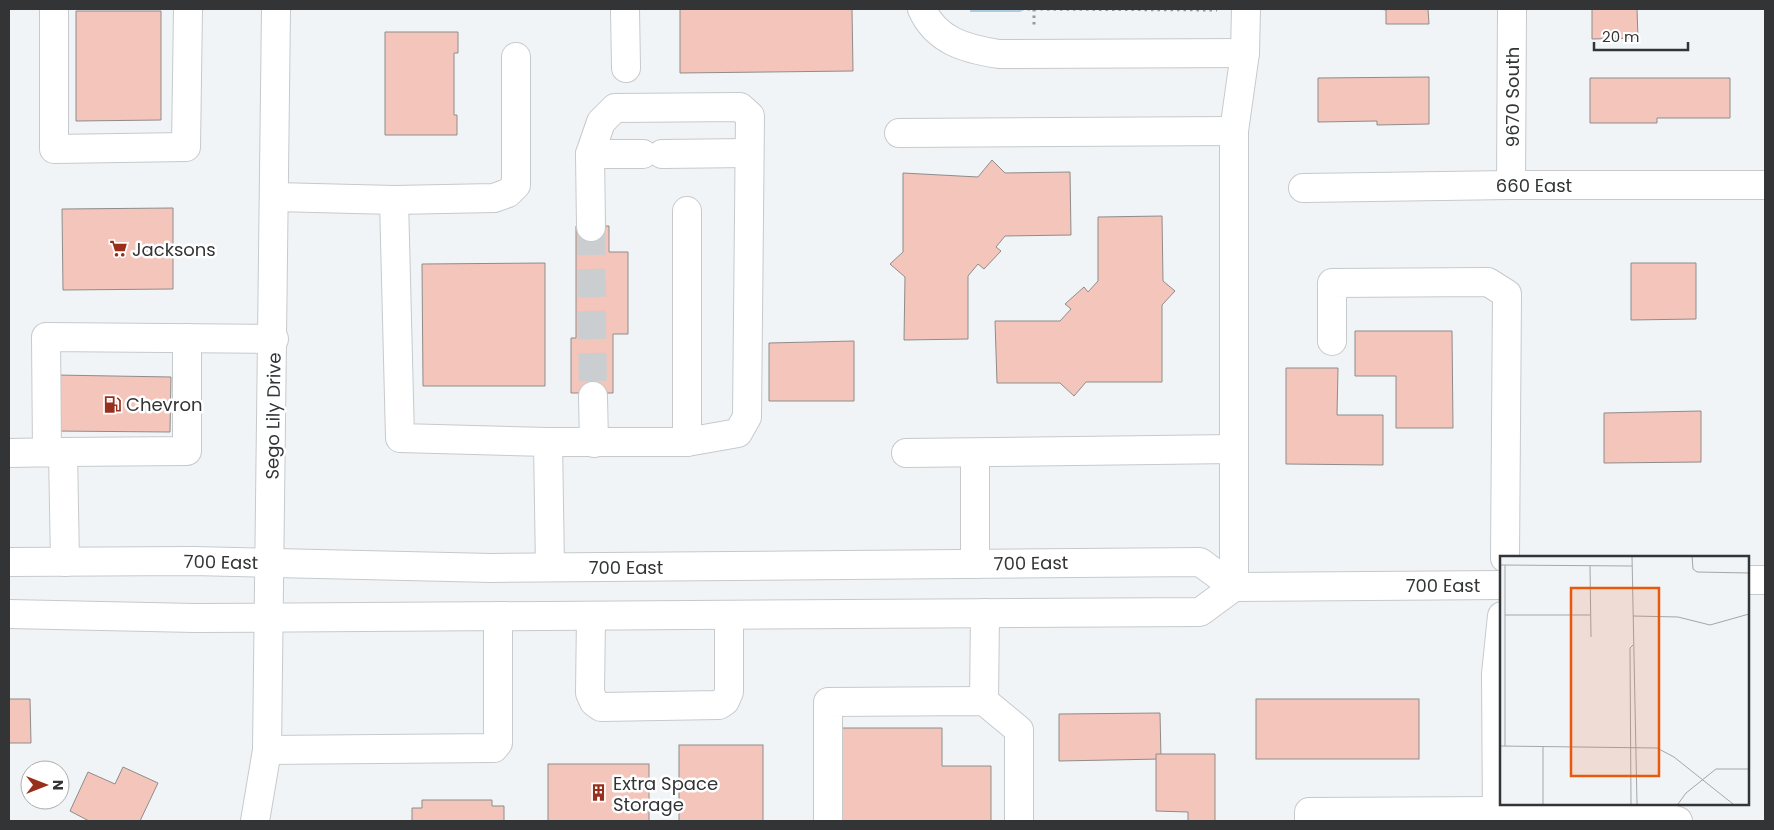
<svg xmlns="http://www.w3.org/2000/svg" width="1774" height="830" font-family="Poppins,sans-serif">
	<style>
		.green { fill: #adcbe0 }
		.building { fill: #f3c5bb; stroke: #908c8b }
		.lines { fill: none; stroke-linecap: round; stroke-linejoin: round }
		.minor-tunnel { stroke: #caced0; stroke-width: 28; stroke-dasharray: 28 14; stroke-linecap: butt }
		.minor-casing { stroke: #c6cacc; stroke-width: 30 }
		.major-casing { stroke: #c6cacc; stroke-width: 30 }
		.path { stroke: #96999b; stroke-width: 3; stroke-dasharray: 2.5 4; stroke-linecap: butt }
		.minor { stroke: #fff; stroke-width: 28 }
		.major { stroke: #fff; stroke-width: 28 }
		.labels { text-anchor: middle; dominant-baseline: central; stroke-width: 5; stroke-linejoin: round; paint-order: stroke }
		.street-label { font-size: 18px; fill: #323435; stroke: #fff }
		.poi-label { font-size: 18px; fill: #323435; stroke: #fff; text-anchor: start }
		.inset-road { fill: none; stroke: #a4a7a9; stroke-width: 1 }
		.view { fill: #e8590c; fill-opacity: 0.15; stroke: #e8590c; stroke-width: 2.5 }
		.inset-edge { fill: none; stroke: #323435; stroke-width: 2.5 }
	</style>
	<rect width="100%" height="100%" fill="#f0f4f7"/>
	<rect class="green" x="970" y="9" width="51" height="3"/>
	<g class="building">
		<path d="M680,9h172l1,62 -173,2z"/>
		<path d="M1379,9h49l1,15h-43v-14z"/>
		<path d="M1592,9h45l1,29 -46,1z"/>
		<path d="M76,11h85v109l-85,1z"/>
		<path d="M385,32h73v21h-4v62h3v20h-72z"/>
		<path d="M1429,77v47l-52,1v-4l-59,1v-44z"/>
		<path d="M1590,78h140v40h-73v5h-67z"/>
		<path d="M992,160l13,13 65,-1 1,63 -66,1 -9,11 5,4 -17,18 -6,-5 -10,12v63l-64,1 1,-63 -15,-13 13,-12v-79l75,4z"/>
		<path d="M173,208v81l-110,1 -1,-81z"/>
		<path d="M1162,216l1,65 12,10 -13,14v77h-76l-12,14 -14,-13h-63l-2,-62h65l11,-12 -6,-5 19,-17 4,5 10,-11v-64z"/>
		<path d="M576,226h33v26h19v82h-15v59h-42v-55h5z"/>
		<path d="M545,263v123h-122l-1,-122z"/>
		<path d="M1631,263h65v56l-65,1z"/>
		<path d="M1355,331h97l1,97h-57v-52h-41z"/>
		<path d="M854,341v60h-85v-58z"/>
		<path d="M1286,368h52l-1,47h46v50l-97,-1z"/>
		<path d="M55,375l116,2 -1,55 -116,-1z"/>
		<path d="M1701,411v51l-97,1v-50z"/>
		<path d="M9,699h21l1,44h-22z"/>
		<rect x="1256" y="699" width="163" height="60"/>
		<path d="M1160,713l1,46 -102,2v-47z"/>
		<path d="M839,728h103v38h49v55h-152z"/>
		<rect x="679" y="745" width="84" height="76"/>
		<path d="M1156,754h59v67h-27v-9l-32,-1z"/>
		<rect x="548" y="764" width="101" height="57"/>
		<path d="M123,767l35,16 -18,38h-51l-19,-10 18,-39 27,12z"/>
		<path d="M422,800h70v6h12v15h-92v-13h10z"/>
	</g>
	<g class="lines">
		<path class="minor-tunnel" d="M591,227l2,169"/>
		<defs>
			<g id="minor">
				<path d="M54,9v140l132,-2 2,-138"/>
				<path d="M625,9l1,59"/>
				<path d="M922,9c14,32 44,40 77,45l246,-1"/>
				<path d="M899,133l335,-2"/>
				<path d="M662,154l87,-1"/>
				<path d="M1511,185l1,-176"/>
				<path d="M1303,188l208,-3h254"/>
				<path d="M275,197l119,3 6,238 148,4 2,125"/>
				<path d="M394,200l100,-2 14,-5 8,-8v-128"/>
				<path d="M687,211v231"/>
				<path d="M591,227l-1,-73h53"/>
				<path d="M1332,341v-58l156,-1 19,12 -2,264"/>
				<path d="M593,396l1,47"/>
				<path d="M548,442h139l51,-9 9,-16 3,-301 -10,-9 -125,1 -14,14 -11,32"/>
				<path d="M47,452l-1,-115 228,2"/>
				<path d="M63,452l124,-1v-113"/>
				<path d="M9,453l54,-1 2,110"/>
				<path d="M906,453l328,-4"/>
				<path d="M975,453v111"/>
				<path d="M1234,587v-456l11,-78 1,-44"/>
				<path d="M591,616l-1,77 4,9 7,5 118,-2 6,-4 4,-9v-77"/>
				<path d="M984,701l1,-88"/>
				<path d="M267,750l227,-2 4,-5v-127"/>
				<path d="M1497,819l172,-1 9,3"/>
				<path d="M828,821v-119l156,-1 35,29v91"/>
				<path d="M1309,821v-9l188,-1"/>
				<path d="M1497,821l-1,-147 6,-58"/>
			</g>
			<g id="major">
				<path d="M9,562l184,-1 299,7 708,-6 34,25"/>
				<path d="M1748,580h17"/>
				<path d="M9,614l186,4 1005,-6 34,-25 268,-2"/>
				<path d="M255,821l12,-71 9,-741"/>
			</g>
		</defs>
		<use href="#minor" class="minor-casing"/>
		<use href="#major" class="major-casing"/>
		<g class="path">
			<path d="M1021,9l196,1"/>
			<path d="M1034,9v17"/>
		</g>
		<use href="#minor" class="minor"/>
		<use href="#major" class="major"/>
	</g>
	<defs>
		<symbol id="supermarket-bare" viewBox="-9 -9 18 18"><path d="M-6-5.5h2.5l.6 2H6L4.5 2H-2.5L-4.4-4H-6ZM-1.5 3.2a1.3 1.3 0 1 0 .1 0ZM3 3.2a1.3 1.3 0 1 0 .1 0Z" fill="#982f1d" stroke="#fff" stroke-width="2.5" paint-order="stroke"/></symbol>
		<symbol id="fuel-bare" viewBox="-9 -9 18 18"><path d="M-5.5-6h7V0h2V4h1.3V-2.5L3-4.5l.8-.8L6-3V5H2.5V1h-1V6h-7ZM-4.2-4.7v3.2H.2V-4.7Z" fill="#982f1d" stroke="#fff" stroke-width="2.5" paint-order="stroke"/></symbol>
		<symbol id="building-bare" viewBox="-9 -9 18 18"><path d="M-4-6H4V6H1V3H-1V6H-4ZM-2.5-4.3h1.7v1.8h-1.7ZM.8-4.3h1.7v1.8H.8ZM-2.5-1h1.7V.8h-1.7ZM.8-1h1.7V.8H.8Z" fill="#982f1d" stroke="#fff" stroke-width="2.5" paint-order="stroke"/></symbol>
	</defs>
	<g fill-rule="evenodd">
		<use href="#supermarket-bare" x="106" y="236" width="25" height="25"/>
		<use href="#fuel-bare" x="100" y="392" width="25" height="25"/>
		<use href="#building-bare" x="586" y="780" width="25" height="25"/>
	</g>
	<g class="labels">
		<g class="street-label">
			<text transform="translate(1512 97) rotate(-90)">9670 South</text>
			<text x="1534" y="185">660 East</text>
			<text transform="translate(273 416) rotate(-89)">Sego Lily Drive</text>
			<text transform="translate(221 562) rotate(1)">700 East</text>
			<text transform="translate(1031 563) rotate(-1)">700 East</text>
			<text x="626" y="567">700 East</text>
			<text x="1443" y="585">700 East</text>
		</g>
		<g class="poi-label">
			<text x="132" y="249">Jacksons</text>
			<text x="126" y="404">Chevron</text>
			<text x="613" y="783">Extra Space<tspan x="613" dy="21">Storage</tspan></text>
		</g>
	</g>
	<g transform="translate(1500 556)">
		<rect width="249" height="249" fill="#f0f4f7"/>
		<path class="inset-road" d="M132,0l5,248M192,0l1,13 4,3 52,1M0,9l132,1M5,9v181M90,10l1,71M5,59h85M133,60l45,1 32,8 39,-11M0,190v58M0,190l157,2 17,9 59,47M43,190v58M131,248l-1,-156 3,-3M178,248l8,-11 30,-24h33"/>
		<path class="view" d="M71,32h88v188h-88z"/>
		<rect width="249" height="249" class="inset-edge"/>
	</g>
	<rect width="1774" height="830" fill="none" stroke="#323435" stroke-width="20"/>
	<g transform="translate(45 785) rotate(90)"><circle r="24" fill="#ffffff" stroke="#adaeae"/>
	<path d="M0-4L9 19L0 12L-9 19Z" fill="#982f1d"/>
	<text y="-8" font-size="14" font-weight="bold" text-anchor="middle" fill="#323435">N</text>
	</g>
	<path d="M1594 42v8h94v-8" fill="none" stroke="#323435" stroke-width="2.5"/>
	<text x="1602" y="42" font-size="15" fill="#323435" stroke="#ffffff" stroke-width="4" paint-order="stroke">20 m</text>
</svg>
